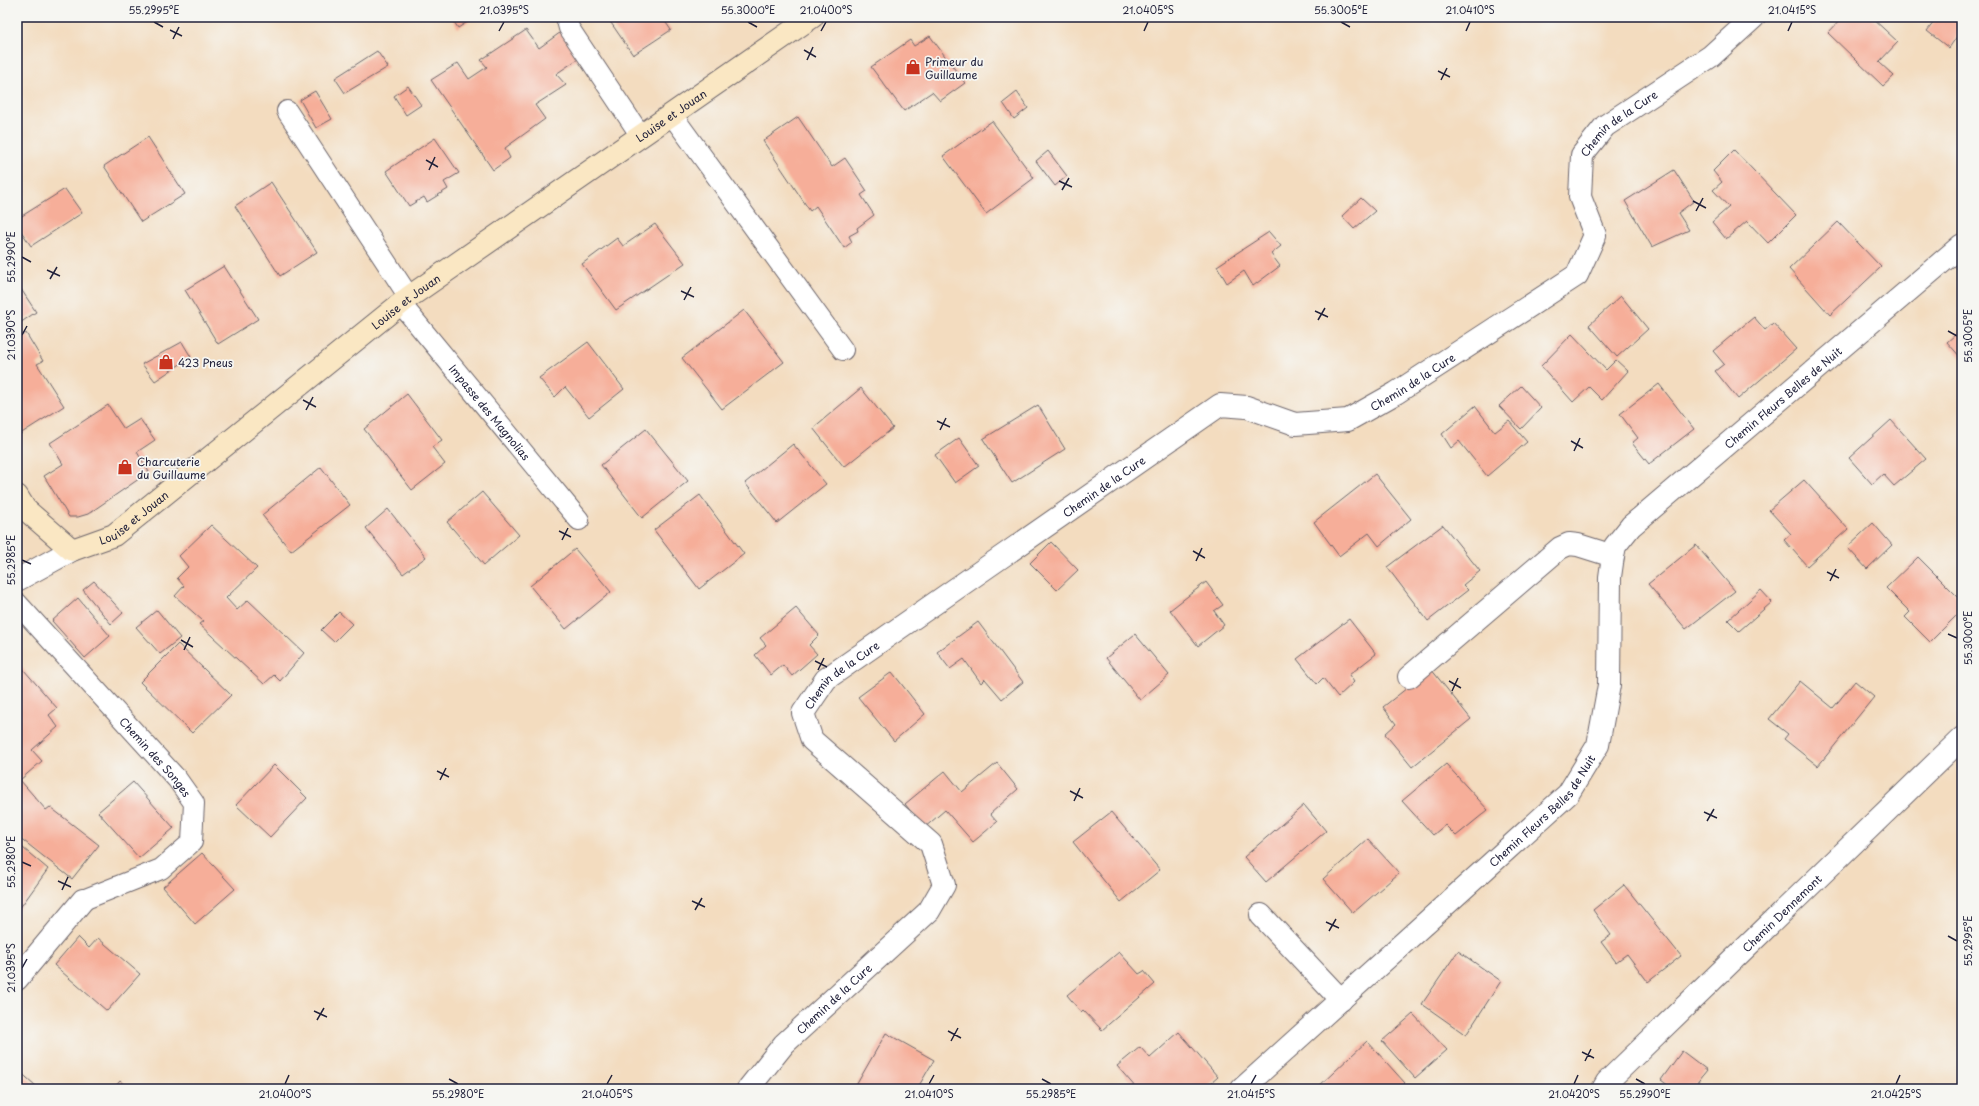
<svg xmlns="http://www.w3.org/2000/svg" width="1979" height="1106" font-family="'Playpen Sans',sans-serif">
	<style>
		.building { fill: #f6ae99 }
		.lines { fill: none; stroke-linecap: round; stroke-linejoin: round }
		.service-casing { stroke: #6b6369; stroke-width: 22 }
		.minor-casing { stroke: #6b6369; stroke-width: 24 }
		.tertiary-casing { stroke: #6b6369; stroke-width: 24 }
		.secondary-casing { stroke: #6b6369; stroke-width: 24 }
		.service { stroke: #fff; stroke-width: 20 }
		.minor { stroke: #fff; stroke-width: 22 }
		.tertiary { stroke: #fff; stroke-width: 22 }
		.secondary { stroke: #fae7c3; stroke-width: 22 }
		.ticks { fill: none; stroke: #22223b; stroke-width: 1.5 }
		.labels { text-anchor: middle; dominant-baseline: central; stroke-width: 3.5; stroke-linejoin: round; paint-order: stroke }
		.poi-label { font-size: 11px; fill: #22223b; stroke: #f6f6f2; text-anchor: start }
		.street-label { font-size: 11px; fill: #22223b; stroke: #f6f6f2 }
		.neatline { fill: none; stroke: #22223b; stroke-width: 1.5 }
		.ticks-label { font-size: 10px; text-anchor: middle; fill: #22223b }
	</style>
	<rect width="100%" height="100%" fill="#f6f6f2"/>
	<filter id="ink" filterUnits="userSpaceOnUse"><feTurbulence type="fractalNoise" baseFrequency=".025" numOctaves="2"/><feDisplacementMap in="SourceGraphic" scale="8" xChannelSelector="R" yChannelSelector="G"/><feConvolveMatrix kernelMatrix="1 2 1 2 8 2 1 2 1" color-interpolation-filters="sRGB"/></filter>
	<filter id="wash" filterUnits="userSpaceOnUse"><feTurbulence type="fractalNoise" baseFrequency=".012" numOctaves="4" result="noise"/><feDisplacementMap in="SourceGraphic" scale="16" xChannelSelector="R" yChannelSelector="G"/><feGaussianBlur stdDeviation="0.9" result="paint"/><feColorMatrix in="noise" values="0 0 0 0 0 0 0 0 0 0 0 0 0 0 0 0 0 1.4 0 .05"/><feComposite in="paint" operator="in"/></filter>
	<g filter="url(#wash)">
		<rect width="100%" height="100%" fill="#f3dcbf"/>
		<g id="blocks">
			<g class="building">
				<path d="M451,17h24l-17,11z"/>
				<path d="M607,17h61l-4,3 7,10 -38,25z"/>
				<path d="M1843,17h28l27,25 -19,20 15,14 -11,10 -55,-53z"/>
				<path d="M1938,17h24v12l-13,19 -22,-17z"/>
				<path d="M526,30l13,18 22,-16 17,27 -22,15 10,11 -31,20 10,14 -40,29 5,10 -17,12 -62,-90 27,-17 11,16 18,-12 -6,-7z"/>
				<path d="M930,36l35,47 -25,18 -8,-9 -28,19 -33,-44 39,-27 4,6z"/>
				<path d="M377,51l11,16 -43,26 -10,-15z"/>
				<path d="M408,86l13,19 -15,10 -12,-19z"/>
				<path d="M315,91l17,28 -16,9 -16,-28z"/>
				<path d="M1017,92l11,16 -14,11 -11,-16z"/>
				<path d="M798,117l34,50 13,-9 22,33 -6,4 13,20 -17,13 1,3 -9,5 3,6 -8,6 -28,-42 -6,5 -47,-70z"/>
				<path d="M992,121l42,57 -48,36 -43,-58z"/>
				<path d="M148,137l37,57 -44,28 -37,-56z"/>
				<path d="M435,138l24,35 -15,9 4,7 -21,13 -3,-5 -15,9 -23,-35z"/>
				<path d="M1734,150l62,65 -28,28 -21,-22 -21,18 -14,-17 17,-15 -16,-17 9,-8 -9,-11z"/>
				<path d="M1048,151l19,25 -12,10 -19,-25z"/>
				<path d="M1674,170l20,31 -16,12 11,17 -37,17 -27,-46z"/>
				<path d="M271,182l46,70 -37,24 -45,-70z"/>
				<path d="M65,189l17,24 -51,33 -14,-21v-6z"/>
				<path d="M1361,198l14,13 -21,18 -12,-13z"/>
				<path d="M1838,222l43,45 -51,48 -41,-46z"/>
				<path d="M655,224l30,39 -69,47 -34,-46 35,-26 6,8z"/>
				<path d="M1269,232l12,14 -10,8 9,12 -27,20 -9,-15 -17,12 -10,-17z"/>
				<path d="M224,266l34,53 -40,25 -33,-54z"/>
				<path d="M17,283l19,29 -19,13z"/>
				<path d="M1621,296l27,33 -31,28 -28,-32z"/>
				<path d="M744,310l40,52 -62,47 -40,-51z"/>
				<path d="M1754,317l11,13 8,-7 23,26 -58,50 -23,-28 9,-7 -11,-13z"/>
				<path d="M1962,329v30l-15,-17z"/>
				<path d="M26,333l17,28 -6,3 27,42 -47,30v-97z"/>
				<path d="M1572,334l34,36 10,-10 12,11 -26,29 -13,-13 -16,15 -32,-36z"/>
				<path d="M182,342l9,15 -36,24 -13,-17z"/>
				<path d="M588,342l36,47 -35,28 -24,-30 -10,10 -16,-19z"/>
				<path d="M1659,384l35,45 -45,35 -17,-21 6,-5 -18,-24z"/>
				<path d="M1521,386l20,22 -20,21 -22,-23z"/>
				<path d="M861,388l32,40 -49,39 -31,-39z"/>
				<path d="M407,394l35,46 -10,7 13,17 -33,26 -48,-61z"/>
				<path d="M108,405l16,24 16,-10 15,21 -18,12 12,20 -61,42 -10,3h-9l-25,-41 19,-12 -13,-21z"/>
				<path d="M1038,405l27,44 -53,34 -29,-44z"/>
				<path d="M1475,406l20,26 14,-11 18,21 -40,34 -28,-35 -8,7 -9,-14z"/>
				<path d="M1891,420l35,39 -32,27 -11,-12 -11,10 -23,-26z"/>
				<path d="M646,429l42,52 -46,37 -41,-53z"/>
				<path d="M959,438l20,28 -24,17 -20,-28z"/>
				<path d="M793,444l33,40 -49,39 -32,-40z"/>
				<path d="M321,467l29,38 -59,46 -29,-36z"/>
				<path d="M1375,474l36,45 -32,27 -10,-13 -30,23 -25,-34z"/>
				<path d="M1804,480l44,49 -41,37 -23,-26 7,-6 -22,-24z"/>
				<path d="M482,492l37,43 -35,30 -37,-43z"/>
				<path d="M700,495l44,59 -45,35 -45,-59z"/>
				<path d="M388,509l38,48 -23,17 -37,-46z"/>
				<path d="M1873,523l19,22 -25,24 -20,-22z"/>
				<path d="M211,525l46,43 -31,30 11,12 11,-10 56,53 -24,28 -6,-6 -10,9 -65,-60 4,-3 -28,-25 9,-10 -7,-8 11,-11 -9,-11z"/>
				<path d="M1443,525l37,46 -17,14 5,5 -40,31 -41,-54z"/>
				<path d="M1051,542l27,28 -21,20 -27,-27z"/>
				<path d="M1696,545l39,46 -49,38 -38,-45z"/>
				<path d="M575,549l36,43 -45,37 -36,-43z"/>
				<path d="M1918,557l44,44v9l-32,32 -25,-25 5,-5 -24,-24z"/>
				<path d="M94,581l29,32 -12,11 -28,-34z"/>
				<path d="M1206,582l17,23 -9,6 10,14 -26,21 -28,-36z"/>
				<path d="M1761,590l11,12 -33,29 -11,-11z"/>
				<path d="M78,598l32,38 -25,22 -33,-37z"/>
				<path d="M796,608l23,27 -10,10 8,9 -25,22 -9,-11 -12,10 -16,-20 11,-10 -6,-7z"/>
				<path d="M157,610l23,28 -20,16 -24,-27z"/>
				<path d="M339,612l13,12 -18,18 -13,-12z"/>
				<path d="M1349,619l27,35 -27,21 5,7 -16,15 -15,-19 -6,6 -20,-25z"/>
				<path d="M978,622l45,60 -21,17 -17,-20 -4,4 -17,-24 -14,10 -13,-17z"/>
				<path d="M1135,634l34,41 -29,25 -34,-42z"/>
				<path d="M178,644l53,51 -39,38 -52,-51z"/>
				<path d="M17,662l40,46 -8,7 9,12 -26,23 10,11 -22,19 26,30 4,-3 49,38 -27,34 -53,-42 -2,1z"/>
				<path d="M1431,669l40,50 -59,48 -27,-33 11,-10 -13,-17z"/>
				<path d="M892,672l33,42 -31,27 -36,-44z"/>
				<path d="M1800,681l33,27 22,-27 19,16 -56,69 -34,-27 4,-5 -19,-15z"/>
				<path d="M997,763l21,26 -28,25 7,8 -24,20 -28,-32 -21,18 -19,-24 40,-33 17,21z"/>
				<path d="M1446,764l42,46 -32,26 -11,-11 -12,10 -31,-34z"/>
				<path d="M274,765l33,33 -37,39 -34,-32z"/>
				<path d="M133,782l41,46 -35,30 -41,-46z"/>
				<path d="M1304,805l22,26 -60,51 -22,-25z"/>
				<path d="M1111,812l49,58 -39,32 -48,-60z"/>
				<path d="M1368,839l31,34 -46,40 -30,-34z"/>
				<path d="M17,843l31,26 -31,43z"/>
				<path d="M202,853l33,36 -40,35 -32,-37z"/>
				<path d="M1624,885l57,71 -33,26 -21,-28 -11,8 -15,-20 10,-7 -18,-25z"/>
				<path d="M78,937l11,11 9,-10 42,36 -33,37 -53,-46z"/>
				<path d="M1458,951l43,30 -35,54 -44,-31z"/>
				<path d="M1119,952l20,22 5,-3 11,13 -53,46 -19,-20 -2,2 -14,-17z"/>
				<path d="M1413,1014l34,36 -32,28 -33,-37z"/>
				<path d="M1179,1032l39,45 -14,12h-67l-20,-23 23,-19 10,11z"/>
				<path d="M886,1033l48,27 -17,29h-63z"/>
				<path d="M1367,1041l38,42 -6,6h-81l-1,-1z"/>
				<path d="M1682,1051l25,19 -15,19h-19l-12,-9z"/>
				<path d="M17,1069l19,17 -2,3h-17z"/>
				<path d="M120,1081l9,8h-16z"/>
			</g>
		</g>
	</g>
	<g filter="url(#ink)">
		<use href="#blocks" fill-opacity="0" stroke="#6b6369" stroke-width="1"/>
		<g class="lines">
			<defs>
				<g id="service">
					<path d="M566,17l3,11 72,108"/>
					<path d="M287,111l122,186"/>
					<path d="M672,115l171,235"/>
					<path id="s1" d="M401,304l178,216"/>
					<path id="s2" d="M17,603l160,176 17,24 -2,39 -31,27 -78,31"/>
				</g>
				<g id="minor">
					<path d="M1409,677l151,-129 9,-4 9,1 35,11"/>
					<path d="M1261,915l80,85"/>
					<path d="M17,979l66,-79"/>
					<path id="s3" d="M748,1089l36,-45 145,-133 15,-26 -13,-41 -119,-104 -9,-27 23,-34 394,-274 27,2 48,17 53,-4 48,-27 181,-118 18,-40 -15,-38 2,-42 23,-29 106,-70 43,-39"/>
					<path id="s4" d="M1242,1089l326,-295 30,-49 11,-60 1,-108 3,-21 2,-10 16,-20 331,-281"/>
					<path id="s5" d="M1603,1089l4,-7 355,-344"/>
				</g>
				<path id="tertiary" d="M17,580l55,-30"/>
				<g id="secondary">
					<path id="s6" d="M17,496l8,13 47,41 42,-15 295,-238 403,-280"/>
				</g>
			</defs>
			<use href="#service" class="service-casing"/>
			<use href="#minor" class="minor-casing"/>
			<use href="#tertiary" class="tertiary-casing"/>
			<use href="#secondary" class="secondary-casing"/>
			<use href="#service" class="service"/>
			<use href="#minor" class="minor"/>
			<use href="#tertiary" class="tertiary"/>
			<use href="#secondary" class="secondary"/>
		</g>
	</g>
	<path class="ticks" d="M154,22l9,5M748,22l9,5M1341,22l9,5M170,30l12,6M499,31l5,-9M821,31l5,-9M1144,31l4,-9M1466,31l4,-9M1788,31l4,-9M173,39l6,-12M804,50l12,7M807,60l6,-13M1438,71l12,6M1441,80l6,-12M426,160l12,7M429,170l6,-13M1059,181l13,6M1062,190l7,-12M1693,201l13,7M1696,211l7,-13M22,257l9,5M47,270l13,6M50,279l7,-12M681,291l13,6M684,300l7,-13M1315,311l13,6M1318,320l7,-12M1948,331l9,5M22,335l5,-9M303,400l13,7M306,410l7,-13M937,421l13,6M940,430l6,-12M1571,441l12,7M1574,451l6,-13M559,531l12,6M562,540l6,-12M1193,551l12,7M22,560l9,4M1196,561l6,-13M1827,572l12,6M1830,581l6,-12M1948,634l9,4M181,640l12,7M184,650l6,-13M815,661l12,6M818,670l6,-12M1449,681l12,7M1452,691l6,-13M437,771l12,6M440,780l6,-12M1070,791l13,7M1074,801l6,-13M1704,812l13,6M1707,821l7,-12M22,862l9,4M58,881l13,6M62,890l6,-13M692,901l13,6M695,910l7,-12M1326,922l13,6M1329,931l7,-12M1948,936l9,5M22,968l5,-9M314,1011l13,6M317,1020l7,-12M948,1031l13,7M951,1041l7,-13M1582,1052l12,6M1585,1061l6,-12M449,1079l9,5M1042,1079l9,5M1636,1079l9,5M285,1084l4,-9M607,1084l5,-9M929,1084l5,-9M1251,1084l5,-9M1574,1084l4,-9M1896,1084l4,-9"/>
	<defs>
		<symbol id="shop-bare" viewBox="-9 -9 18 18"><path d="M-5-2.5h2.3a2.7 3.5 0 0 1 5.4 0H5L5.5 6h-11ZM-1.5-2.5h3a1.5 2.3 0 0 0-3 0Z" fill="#c8321e" stroke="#f6f6f2" stroke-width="2.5" paint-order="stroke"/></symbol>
	</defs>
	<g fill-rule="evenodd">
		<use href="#shop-bare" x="902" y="56" width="22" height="22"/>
		<use href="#shop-bare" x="155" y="351" width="22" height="22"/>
		<use href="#shop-bare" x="114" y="456" width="22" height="22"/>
	</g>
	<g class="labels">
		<g class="poi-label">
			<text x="925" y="61">Primeur du<tspan x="925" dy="13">Guillaume</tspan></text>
			<text x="178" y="362">423 Pneus</text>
			<text x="137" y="461">Charcuterie<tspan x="137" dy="13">du Guillaume</tspan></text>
		</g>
		<g class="street-label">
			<text stroke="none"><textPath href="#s6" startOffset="820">Louise et Jouan</textPath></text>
			<text stroke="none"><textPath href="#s3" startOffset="1613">Chemin de la Cure</textPath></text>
			<text stroke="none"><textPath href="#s6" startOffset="496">Louise et Jouan</textPath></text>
			<text stroke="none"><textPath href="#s3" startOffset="1241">Chemin de la Cure</textPath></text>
			<text stroke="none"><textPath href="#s4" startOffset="922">Chemin Fleurs Belles de Nuit</textPath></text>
			<text stroke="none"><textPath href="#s1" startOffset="140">Impasse des Magnolias</textPath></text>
			<text stroke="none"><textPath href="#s3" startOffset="893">Chemin de la Cure</textPath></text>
			<text stroke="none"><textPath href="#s6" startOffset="148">Louise et Jouan</textPath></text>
			<text stroke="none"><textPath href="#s3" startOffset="569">Chemin de la Cure</textPath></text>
			<text stroke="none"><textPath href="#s2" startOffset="207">Chemin des Songes</textPath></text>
			<text stroke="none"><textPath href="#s4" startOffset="410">Chemin Fleurs Belles de Nuit</textPath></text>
			<text stroke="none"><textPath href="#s5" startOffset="251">Chemin Dennemont</textPath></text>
			<text stroke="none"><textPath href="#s3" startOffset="125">Chemin de la Cure</textPath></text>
		</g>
	</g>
	<rect width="1979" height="1106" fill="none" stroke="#f6f6f2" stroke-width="44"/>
	<rect x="22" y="22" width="1935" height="1062" class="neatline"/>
	<g class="ticks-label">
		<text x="154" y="14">55.2995°E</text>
		<text x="504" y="14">21.0395°S</text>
		<text x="748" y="14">55.3000°E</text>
		<text x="826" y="14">21.0400°S</text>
		<text x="1148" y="14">21.0405°S</text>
		<text x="1341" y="14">55.3005°E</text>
		<text x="1470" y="14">21.0410°S</text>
		<text x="1792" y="14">21.0415°S</text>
		<text transform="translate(11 257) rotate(-90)" y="4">55.2990°E</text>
		<text transform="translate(11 335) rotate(-90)" y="4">21.0390°S</text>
		<text transform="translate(1968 336) rotate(-90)" y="4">55.3005°E</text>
		<text transform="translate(11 560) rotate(-90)" y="4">55.2985°E</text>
		<text transform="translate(1968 638) rotate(-90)" y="4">55.3000°E</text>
		<text transform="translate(11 862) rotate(-90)" y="4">55.2980°E</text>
		<text transform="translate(1968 941) rotate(-90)" y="4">55.2995°E</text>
		<text transform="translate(11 968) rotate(-90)" y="4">21.0395°S</text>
		<text x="285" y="1098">21.0400°S</text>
		<text x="458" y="1098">55.2980°E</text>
		<text x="607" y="1098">21.0405°S</text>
		<text x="929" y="1098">21.0410°S</text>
		<text x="1051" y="1098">55.2985°E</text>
		<text x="1251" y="1098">21.0415°S</text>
		<text x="1574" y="1098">21.0420°S</text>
		<text x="1645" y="1098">55.2990°E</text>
		<text x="1896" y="1098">21.0425°S</text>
	</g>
</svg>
